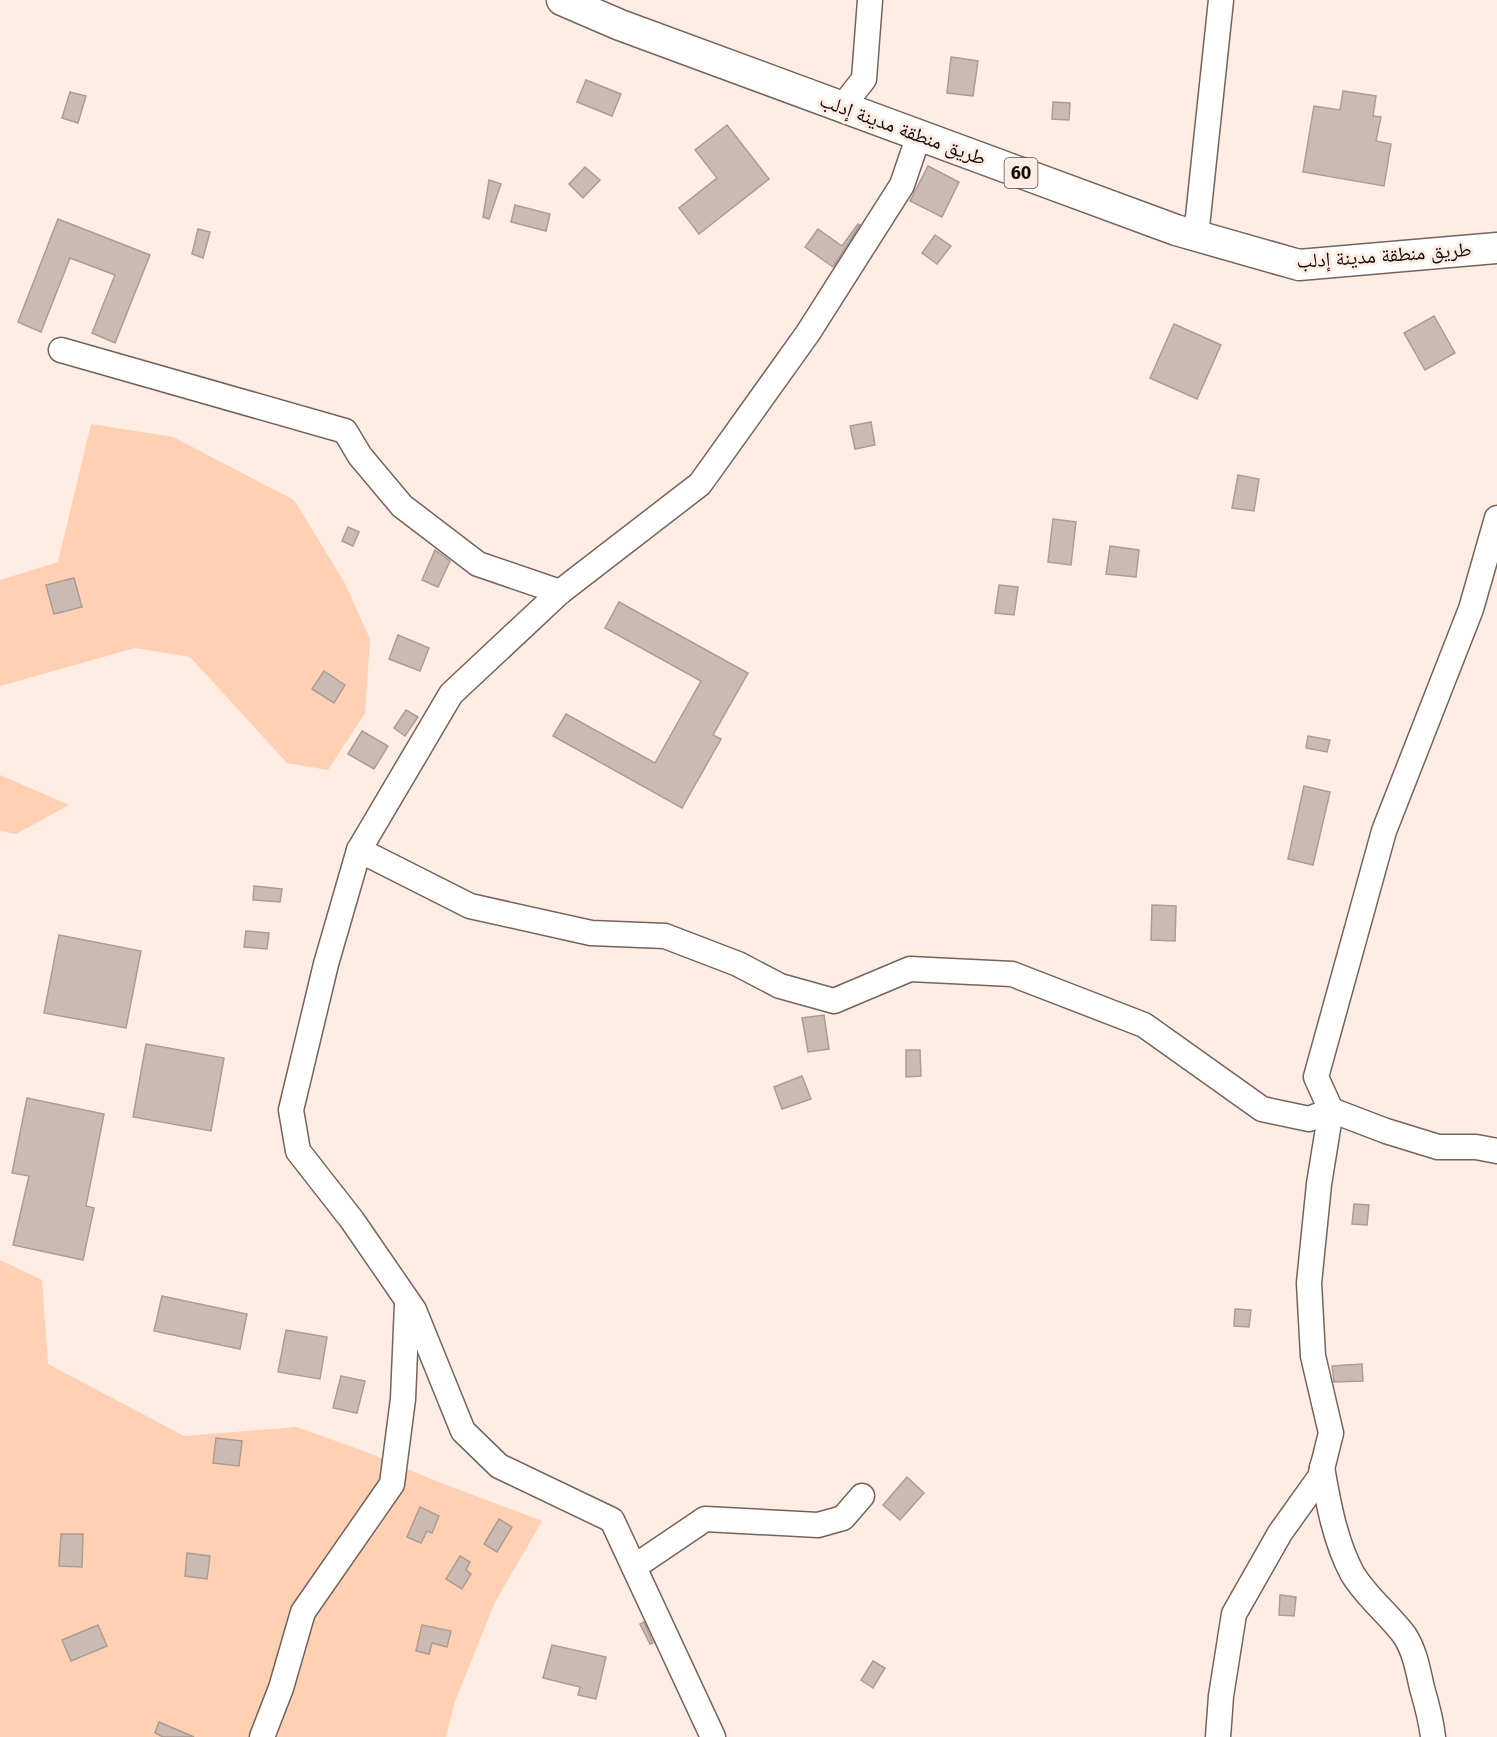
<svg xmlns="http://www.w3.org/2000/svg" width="1497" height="1737" font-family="'Fira Sans','Noto Naskh Arabic',sans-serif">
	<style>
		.green { fill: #ffd0b4 }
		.building { fill: #cbbab1; stroke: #ac9c92; stroke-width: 1.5 }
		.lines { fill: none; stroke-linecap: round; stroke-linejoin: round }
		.minor-casing { stroke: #73645c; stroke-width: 27 }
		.major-casing { stroke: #73645c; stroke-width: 33 }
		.minor { stroke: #fff; stroke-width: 24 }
		.major { stroke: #fff; stroke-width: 30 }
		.labels { text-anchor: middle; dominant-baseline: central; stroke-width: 6; stroke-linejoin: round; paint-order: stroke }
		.shield { fill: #ffede3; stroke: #59504a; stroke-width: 1.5 }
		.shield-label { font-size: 18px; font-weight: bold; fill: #120c09 }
		.street-label { font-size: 20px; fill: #120c09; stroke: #ffede3 }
	</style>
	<rect width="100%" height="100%" fill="#ffede3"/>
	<g class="green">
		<path d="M91,424l82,13 121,63 50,82 26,57 -5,74 -37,57 -41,-7 -97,-106 -55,-9 -135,38v-106l58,-18z"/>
		<path d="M0,775l69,30 -53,29 -16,-3z"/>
		<path d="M0,1260l42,20 6,84 136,72 112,-9 68,24 72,30 106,40 -47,81 -41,102 -8,33h-446z"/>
	</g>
	<g class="building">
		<path d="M951,57l27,4 -5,35 -26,-3z"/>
		<path d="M586,80l35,14 -9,22 -35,-14z"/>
		<path d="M1343,91l33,5 -3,20 8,1 -5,24 15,3 -7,42 -81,-14 11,-66 26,4z"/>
		<path d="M70,92l16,4 -8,27 -16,-5z"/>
		<path d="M1053,102l17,1 -1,17 -17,-1z"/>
		<path d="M727,125l42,54 -70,55 -20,-26 38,-30 -22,-28z"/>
		<path d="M928,166l31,16 -17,35 -32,-16z"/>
		<path d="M585,167l15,13 -17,18 -14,-14z"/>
		<path d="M489,180l12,4 -12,35 -6,-2z"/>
		<path d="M515,205l35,9 -4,17 -35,-9z"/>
		<path d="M58,219l92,36 -35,88 -23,-10 23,-58 -45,-17 -29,74 -23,-10z"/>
		<path d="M858,224l2,1 -27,42 -28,-20 13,-18 24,17z"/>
		<path d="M198,229l12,3 -7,26 -11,-4z"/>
		<path d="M935,235l16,11 -14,18 -15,-11z"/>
		<path d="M1434,316l21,37 -30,17 -21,-37z"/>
		<path d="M1174,324l47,21 -24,54 -47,-21z"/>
		<path d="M871,422l4,23 -20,4 -5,-23z"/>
		<path d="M1238,475l21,4 -5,32 -22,-3z"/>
		<path d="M1053,519l23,3 -5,43 -23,-3z"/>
		<path d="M348,527l11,5 -6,14 -11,-5z"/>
		<path d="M1110,546l29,4 -3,27 -30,-3z"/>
		<path d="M435,550l15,11 -12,26 -16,-7z"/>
		<path d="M74,578l8,29 -28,7 -8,-29z"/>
		<path d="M999,585l19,2 -4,28 -19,-2z"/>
		<path d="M619,602l129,71 -35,62 8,4 -39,69 -129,-72 13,-22 89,49 46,-82 -96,-53z"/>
		<path d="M398,635l31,13 -9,23 -31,-12z"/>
		<path d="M324,671l21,14 -11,18 -22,-14z"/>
		<path d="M406,710l12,7 -13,19 -11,-8z"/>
		<path d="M362,731l26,15 -14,23 -26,-15z"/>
		<path d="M1308,736l22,4 -3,12 -21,-4z"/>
		<path d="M1304,786l26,6 -17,73 -25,-6z"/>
		<path d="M254,886l28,3 -2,13 -27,-2z"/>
		<path d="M1152,905l24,1 -1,35 -24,-1z"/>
		<path d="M246,931l23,2 -2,16 -23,-2z"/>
		<path d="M59,935l82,16 -15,77 -82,-15z"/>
		<path d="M824,1015l5,34 -21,3 -6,-34z"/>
		<path d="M146,1044l78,14 -13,73 -78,-14z"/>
		<path d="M906,1050h14l1,26 -15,1z"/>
		<path d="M802,1076l9,23 -29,10 -8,-22z"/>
		<path d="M27,1098l77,16 -18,92 8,2 -11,52 -70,-15 16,-69 -17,-3z"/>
		<path d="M1354,1204l15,1 -2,20 -15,-1z"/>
		<path d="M162,1296l85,18 -7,35 -86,-18z"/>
		<path d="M1235,1309l16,1 -2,17 -15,-1z"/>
		<path d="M286,1330l41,7 -7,42 -42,-7z"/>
		<path d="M1362,1364l1,17 -29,1 -2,-16z"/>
		<path d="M341,1376l24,5 -8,32 -24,-5z"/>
		<path d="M216,1438l26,3 -3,25 -26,-3z"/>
		<path d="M907,1477l17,16 -24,27 -17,-15z"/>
		<path d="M420,1507l19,9 -7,17 -5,-2 -6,12 -14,-6z"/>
		<path d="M499,1519l13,8 -15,25 -13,-8z"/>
		<path d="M61,1534h22l-1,33 -23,-1z"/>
		<path d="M187,1553l23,3 -3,23 -22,-3z"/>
		<path d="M460,1556l10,6 -4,8 5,4 -9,15 -16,-10z"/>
		<path d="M1280,1595l16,2 -2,19 -15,-1z"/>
		<path d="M644,1622l9,21 -3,1 -10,-20z"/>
		<path d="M98,1625l9,21 -36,15 -9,-21z"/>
		<path d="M422,1625l29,6 -4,16 -15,-4 -3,11 -13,-3z"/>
		<path d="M552,1645l54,12 -10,42 -18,-4 2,-8 -37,-9z"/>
		<path d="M873,1661l12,7 -12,20 -12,-8z"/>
		<path d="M159,1722l35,15h-31l-8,-4z"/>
	</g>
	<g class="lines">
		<defs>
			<g id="minor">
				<path d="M842,107l22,-28 6,-79"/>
				<path d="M1196,236l25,-236"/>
				<path d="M61,350l284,81 15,25 42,50 76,58 82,28"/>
				<path d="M359,850l111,56 121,27 74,3 73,28 42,22 54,15 76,-32 102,5 132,51 118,84 47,10 22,-9 55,21 52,16h38l21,4"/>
				<path d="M1322,1467c6,35 13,74 30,106 14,24 37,41 53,63 10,16 13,34 17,52 5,17 9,31 11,49"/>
				<path d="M634,1567l71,-48 113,6 25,-7 19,-22"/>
				<path d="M262,1737l19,-49 22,-76 89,-128 11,-85 4,-95"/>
				<path d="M713,1737l-101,-217 -113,-54 -36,-35 -49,-121 -62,-90 -54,-69 -7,-41 35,-146 33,-114 92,-156 109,-102 140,-108 108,-151 94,-148 17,-50"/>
				<path d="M1218,1737l3,-41 13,-82 46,-81 40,-56 11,-44 -18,-77 -4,-73 10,-99 12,-74 -15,-33 68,-246 87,-222 26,-91"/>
			</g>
			<path id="major" d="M562,0l58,25 556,205 123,35 198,-17"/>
		</defs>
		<use href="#minor" class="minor-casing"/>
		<use href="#major" class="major-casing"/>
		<use href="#minor" class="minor"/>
		<use href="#major" class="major"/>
	</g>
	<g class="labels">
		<rect class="shield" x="1004.5" y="158" width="33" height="30" rx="4.5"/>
		<g class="shield-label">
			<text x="1021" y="173">60</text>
		</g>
		<g class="street-label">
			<text transform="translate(903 129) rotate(20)">طريق منطقة مدينة إدلب</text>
			<text transform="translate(1384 255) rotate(-4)">طريق منطقة مدينة إدلب</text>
		</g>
	</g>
</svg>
